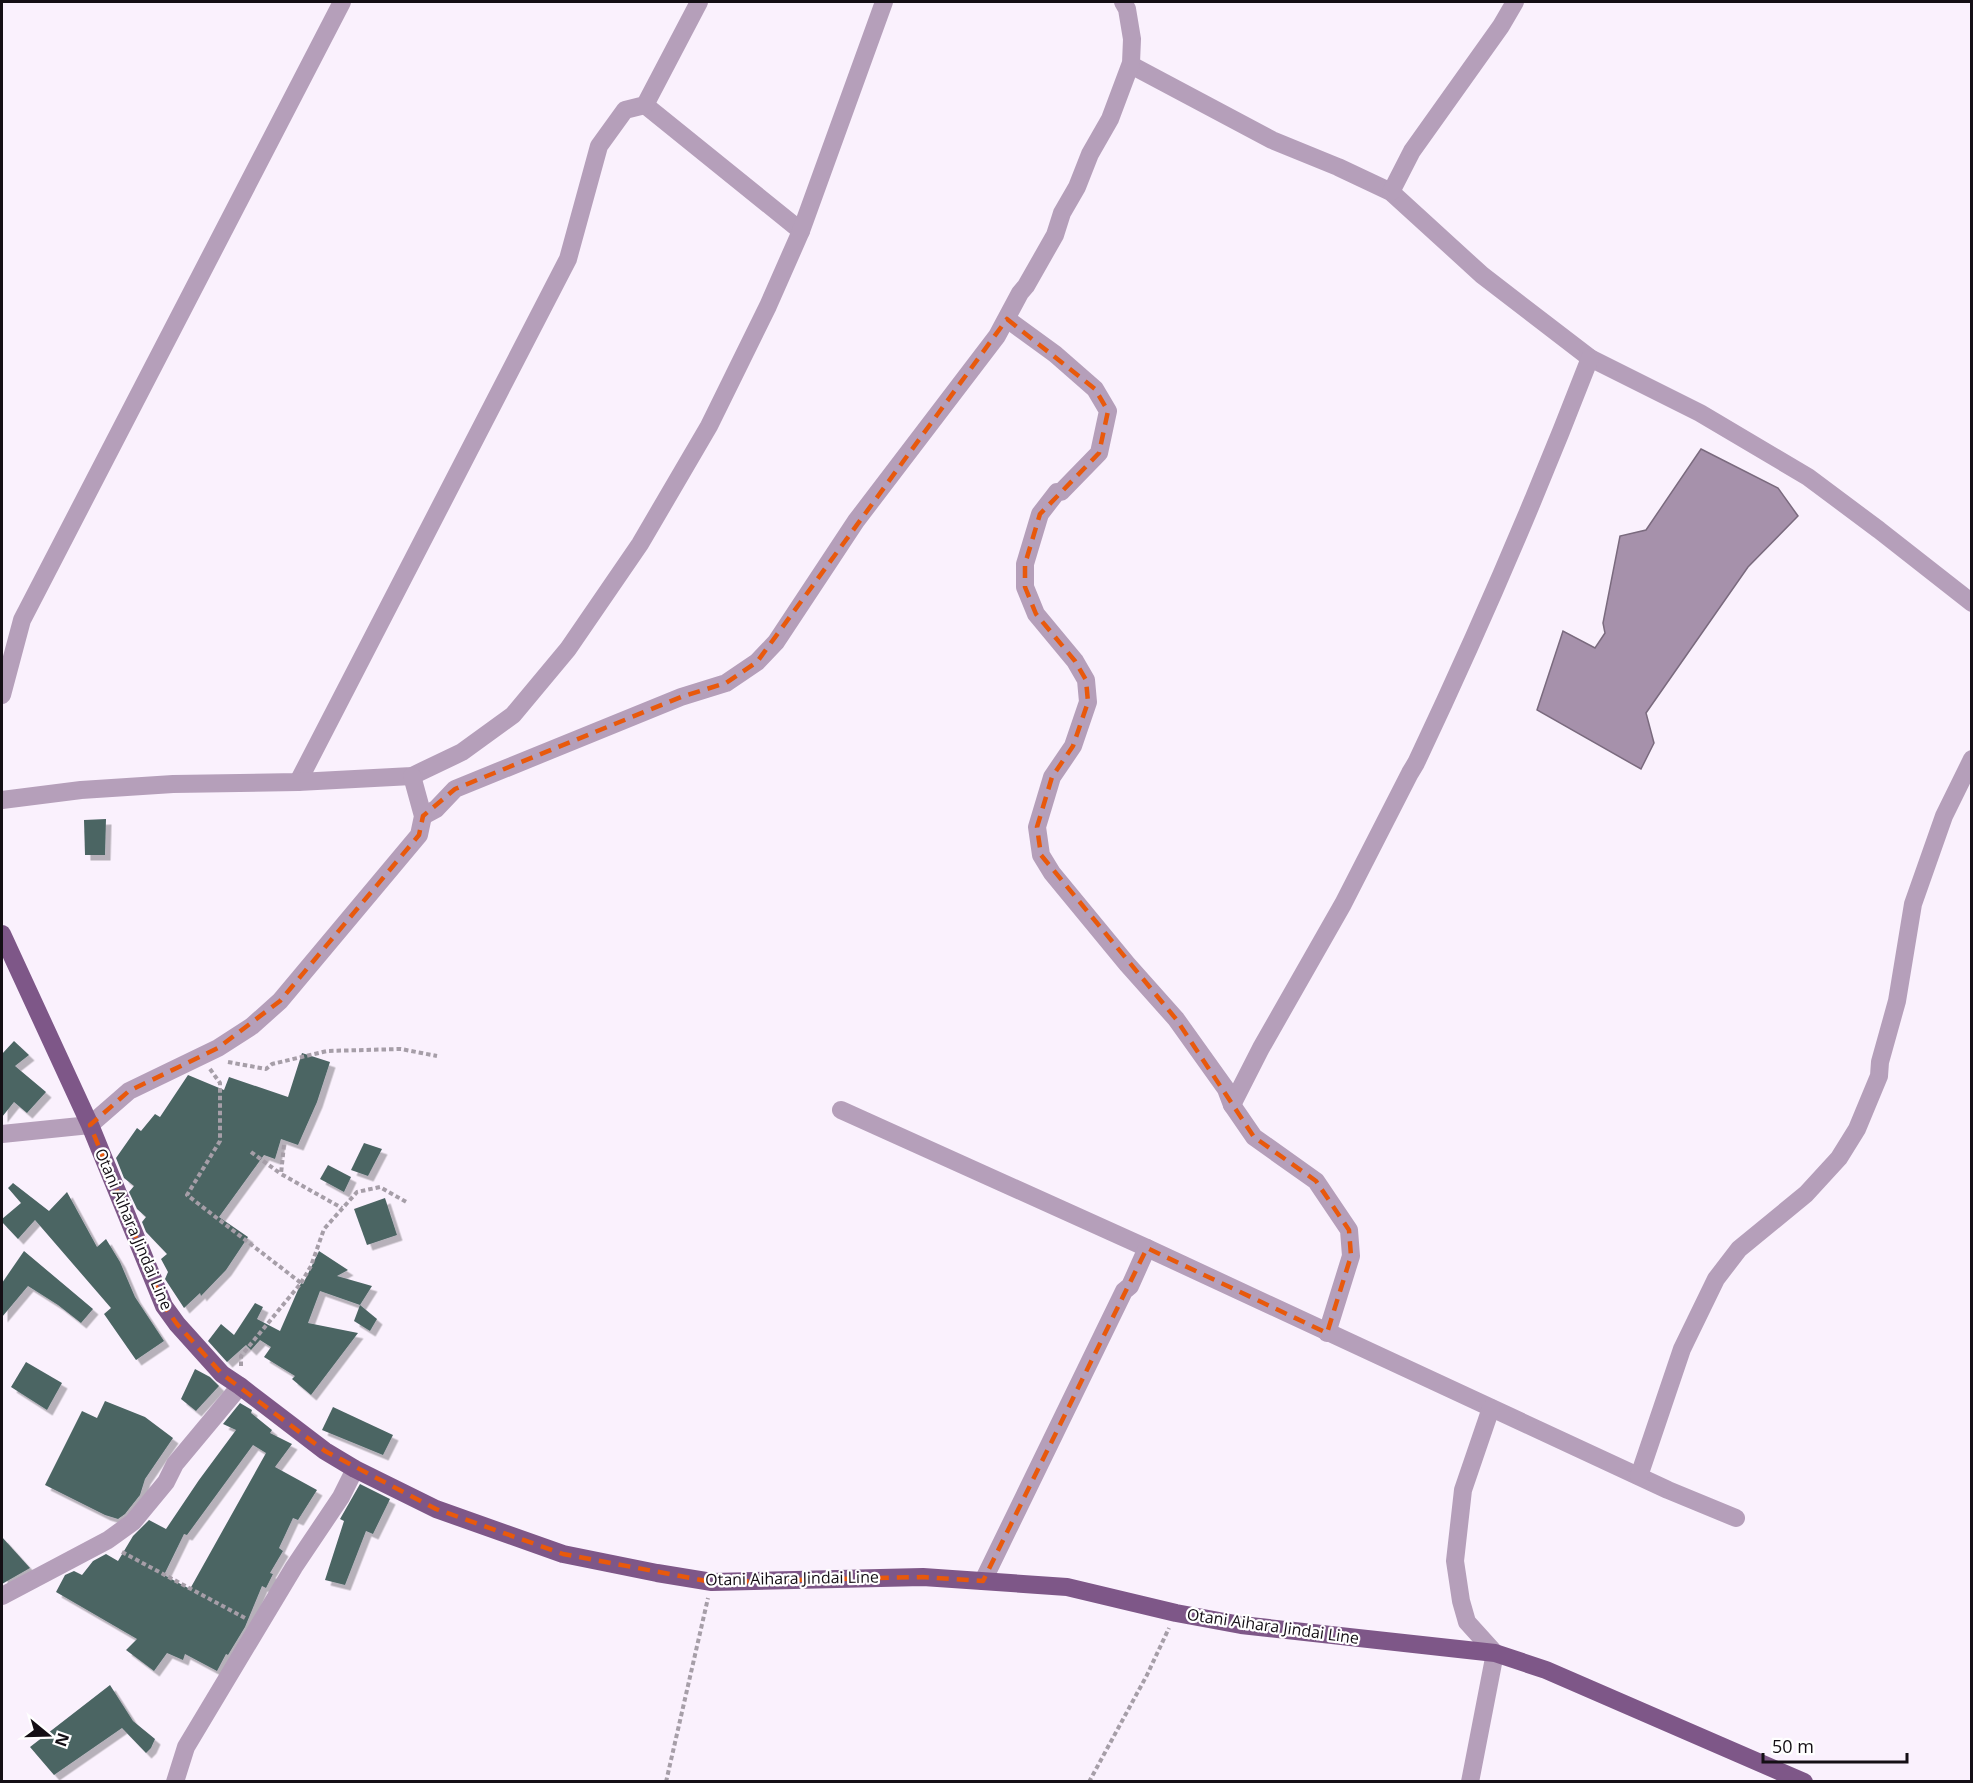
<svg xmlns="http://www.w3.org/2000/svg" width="1973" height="1783" font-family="'Open Sans',sans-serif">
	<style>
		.water { fill: #a691ab; stroke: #7a6a7e; stroke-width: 1.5 }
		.building { fill: #4c6564; fill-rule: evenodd; filter: url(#shadow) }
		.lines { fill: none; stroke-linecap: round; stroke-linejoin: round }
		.path { stroke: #a69ea8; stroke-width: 4; stroke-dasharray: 4.5 3; stroke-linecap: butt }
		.minor { stroke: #b59fba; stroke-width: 18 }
		.major { stroke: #7e5788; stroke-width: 18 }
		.marked { fill: none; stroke: #e8590c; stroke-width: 4.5; stroke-dasharray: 12 8; stroke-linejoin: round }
		.labels { text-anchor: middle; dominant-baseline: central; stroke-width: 4.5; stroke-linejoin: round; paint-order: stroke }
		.street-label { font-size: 16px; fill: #140f15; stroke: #fff }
	</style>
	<defs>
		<filter id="shadow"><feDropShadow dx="5.5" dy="5.5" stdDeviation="0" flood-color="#0004"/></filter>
	</defs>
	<rect width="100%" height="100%" fill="#faf1fd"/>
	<path class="water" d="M1701,449l77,39 20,28 -50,51 -102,146 8,30 -13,26 -104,-59 26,-79 32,17 10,-15 -2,-10 17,-87 26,-6z"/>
	<g class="building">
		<path d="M106,819l-1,36h-20l-1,-35z"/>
		<path d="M14,1041l15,14 -14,11 31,26 -19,21 -13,-11 -12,15v-63z"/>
		<path d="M302,1053l28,9 -13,40 -19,43 -17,-6 -6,20 -11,-4 -45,62 29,20 -22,33 -25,26 -1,-3 -16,15 -19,-29 3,-7 -7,-13 6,-5 -21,-22 -4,-10 4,-5 -9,-8 -8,-17 5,-6 -10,-8 -8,-20 21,-30 4,3 14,-17 5,3 28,-42 36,15 5,-13 59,20z"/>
		<path d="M364,1143l18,6 -14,27 -17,-6z"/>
		<path d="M328,1165l23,12 -7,15 -24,-13z"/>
		<path d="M13,1183l36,28 18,-19 30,55 9,-8 14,23 15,35 29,44 -28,19 -32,-46 7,-6 -76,-88 -17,19 -16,-17v-3l19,-16 -13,-15z"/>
		<path d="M385,1198l12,37 -30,10 -13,-36z"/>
		<path d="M24,1251l69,58 -12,14 -23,-18 -30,-19 -26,31v-34z"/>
		<path d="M319,1251l29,19 -11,6 35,10 -12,19 -40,-14 -12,32 50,10 -47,62 -19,-16 3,-3 -31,-19 7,-10 -11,-7 -9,10 -5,-5 -19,17 -19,-21 13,-17 13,11 21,-32 8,4 -6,12 23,12 21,-48 2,1z"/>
		<path d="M360,1305l17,14 -7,12 -16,-10z"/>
		<path d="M26,1362l36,21 -15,27 -36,-23z"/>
		<path d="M195,1369l15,8 9,9 -23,25 -15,-12z"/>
		<path d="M105,1401l40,16 28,21 -28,41 -5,16 -15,19 -7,5 -13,-4 -60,-30 37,-74 15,7z"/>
		<path d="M240,1403l12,7 -1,3 21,17 -2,3 22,11 -17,23 42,23 -19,30 -5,-2 -14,30 4,3 -13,22 3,1 -7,14 -4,-2 -17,41 -17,28 -2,-1 -9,17 -32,-17 -2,6 -16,-7 -13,18 -28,-21 11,-11 -81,-47 9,-17 9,-4 8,4 11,-14 13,-7 12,7 15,-25 16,-16 17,9 33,-49 37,-50 -13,-6zM253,1445l13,8 -76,136 -26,-14 20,-41 3,1z"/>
		<path d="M333,1407l60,28 -10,20 -61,-25z"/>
		<path d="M360,1484l30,15 -17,35 -7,-3 -21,54 -20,-5 19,-59 -4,-2z"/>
		<path d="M2,1537l28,31 -28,16z"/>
		<path d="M110,1685l23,36 22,18 -4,9 -5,5 -24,-25 -68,47 -24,-28z"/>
	</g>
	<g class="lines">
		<g class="path">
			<path d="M228,1062l38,7 6,-5 55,-13 74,-2 36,7"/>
			<path d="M210,1069l10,14v58l-33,54 114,88 -60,73v10"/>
			<path d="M284,1145l-3,29 61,34"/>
			<path d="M251,1152l30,22"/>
			<path d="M301,1283l10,-17 13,-37 33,-37 23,-5 28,16"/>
			<path d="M122,1552l123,66"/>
			<path d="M666,1782l42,-184"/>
			<path d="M1089,1782l58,-107 22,-47"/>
		</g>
		<g class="minor">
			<path d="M1131,65l141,75 66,27 53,25 91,83 108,83 110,55 108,64 71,53 93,73"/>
			<path d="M645,105l156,126"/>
			<path d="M1391,192l21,-41 89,-125 14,-24"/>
			<path d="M1007,319l48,35 40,35 13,22 -9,42 -38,39h-4l-17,22 -15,50v23l11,27 39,47 11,19 2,22 -15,44 -21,31 -15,50 4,28 11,18 75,91 49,55 50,70 6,16 22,32 62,44 33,49 2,26 -24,77"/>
			<path d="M2,695l20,-75 320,-618"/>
			<path d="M298,782l270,-523 31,-113 26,-36 20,-5 54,-103"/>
			<path d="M2,800l79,-10 92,-6 125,-2 114,-6 50,-24 51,-37 55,-66 72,-105 69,-118 59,-120 33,-75 83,-229"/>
			<path d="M423,816l13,-7 19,-20 226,-92 45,-14 31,-21 19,-20 80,-121 141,-185 23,-43 6,-7 29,-51 7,-22 15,-26 13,-33 20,-35 21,-56 1,-24 -5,-30 -4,-7"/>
			<path d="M1232,1105l29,-57 82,-144 67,-131 6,-10c63,-133 121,-268 174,-405"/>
			<path d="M841,1110l306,138 521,242 68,28"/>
			<path d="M2,1134l88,-9 39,-34 89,-43 34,-22 28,-25 139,-166 4,-19 -11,-40"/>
			<path d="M1639,1476l43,-127 34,-70 23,-30 67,-55 33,-36 18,-29 22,-53 1,-14 17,-61 16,-97 31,-88 28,-57"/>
			<path d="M983,1581l141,-290 6,-5 17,-38"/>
			<path d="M2,1596l106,-56 25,-18 33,-40 9,-18 65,-78"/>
			<path d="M175,1782l11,-35 108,-180 47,-70 14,-28"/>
			<path d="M1470,1782l25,-129 -28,-31 -6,-21 -6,-40 8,-71 28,-82"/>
		</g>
		<path class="major" d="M2,934l88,191 74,181 13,18 45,50 18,12 85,65 30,18 81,40 127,45 94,19 55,9 211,-5 144,10 109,26 65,12 254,28 51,17 258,112"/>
	</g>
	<path class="marked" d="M1007,319l88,70 13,22 -9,42 -59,61 -15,50v23l11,27 39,47 11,19 2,22 -15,44 -21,31 -15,50 4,28 135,164 78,118 62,44 33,49 2,26 -24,77 -180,-85 -164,333 -60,-4 -211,5 -149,-28 -127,-45 -111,-58 -103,-77 -45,-50 -13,-18 -74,-181 39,-34 89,-43 62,-47 139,-166 4,-19 32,-27 226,-92 45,-14 31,-21z"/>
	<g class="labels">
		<g class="street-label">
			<text transform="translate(134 1229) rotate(67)">Otani Aihara Jindai Line</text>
			<text transform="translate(792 1578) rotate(-1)">Otani Aihara Jindai Line</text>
			<text transform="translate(1273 1626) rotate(8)">Otani Aihara Jindai Line</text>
		</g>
	</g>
	<rect width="1973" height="1783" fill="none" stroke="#140f15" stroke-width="6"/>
	<g transform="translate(48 1735) rotate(109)" stroke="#ffffff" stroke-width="4.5" paint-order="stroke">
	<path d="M0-4.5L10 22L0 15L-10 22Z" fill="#140f15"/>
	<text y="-9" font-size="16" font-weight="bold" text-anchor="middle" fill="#140f15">N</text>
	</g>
	<path d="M1763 1753v9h144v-9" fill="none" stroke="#140f15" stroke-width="3"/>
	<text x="1772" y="1753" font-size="18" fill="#140f15" stroke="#ffffff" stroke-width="4.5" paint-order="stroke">50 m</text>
</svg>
